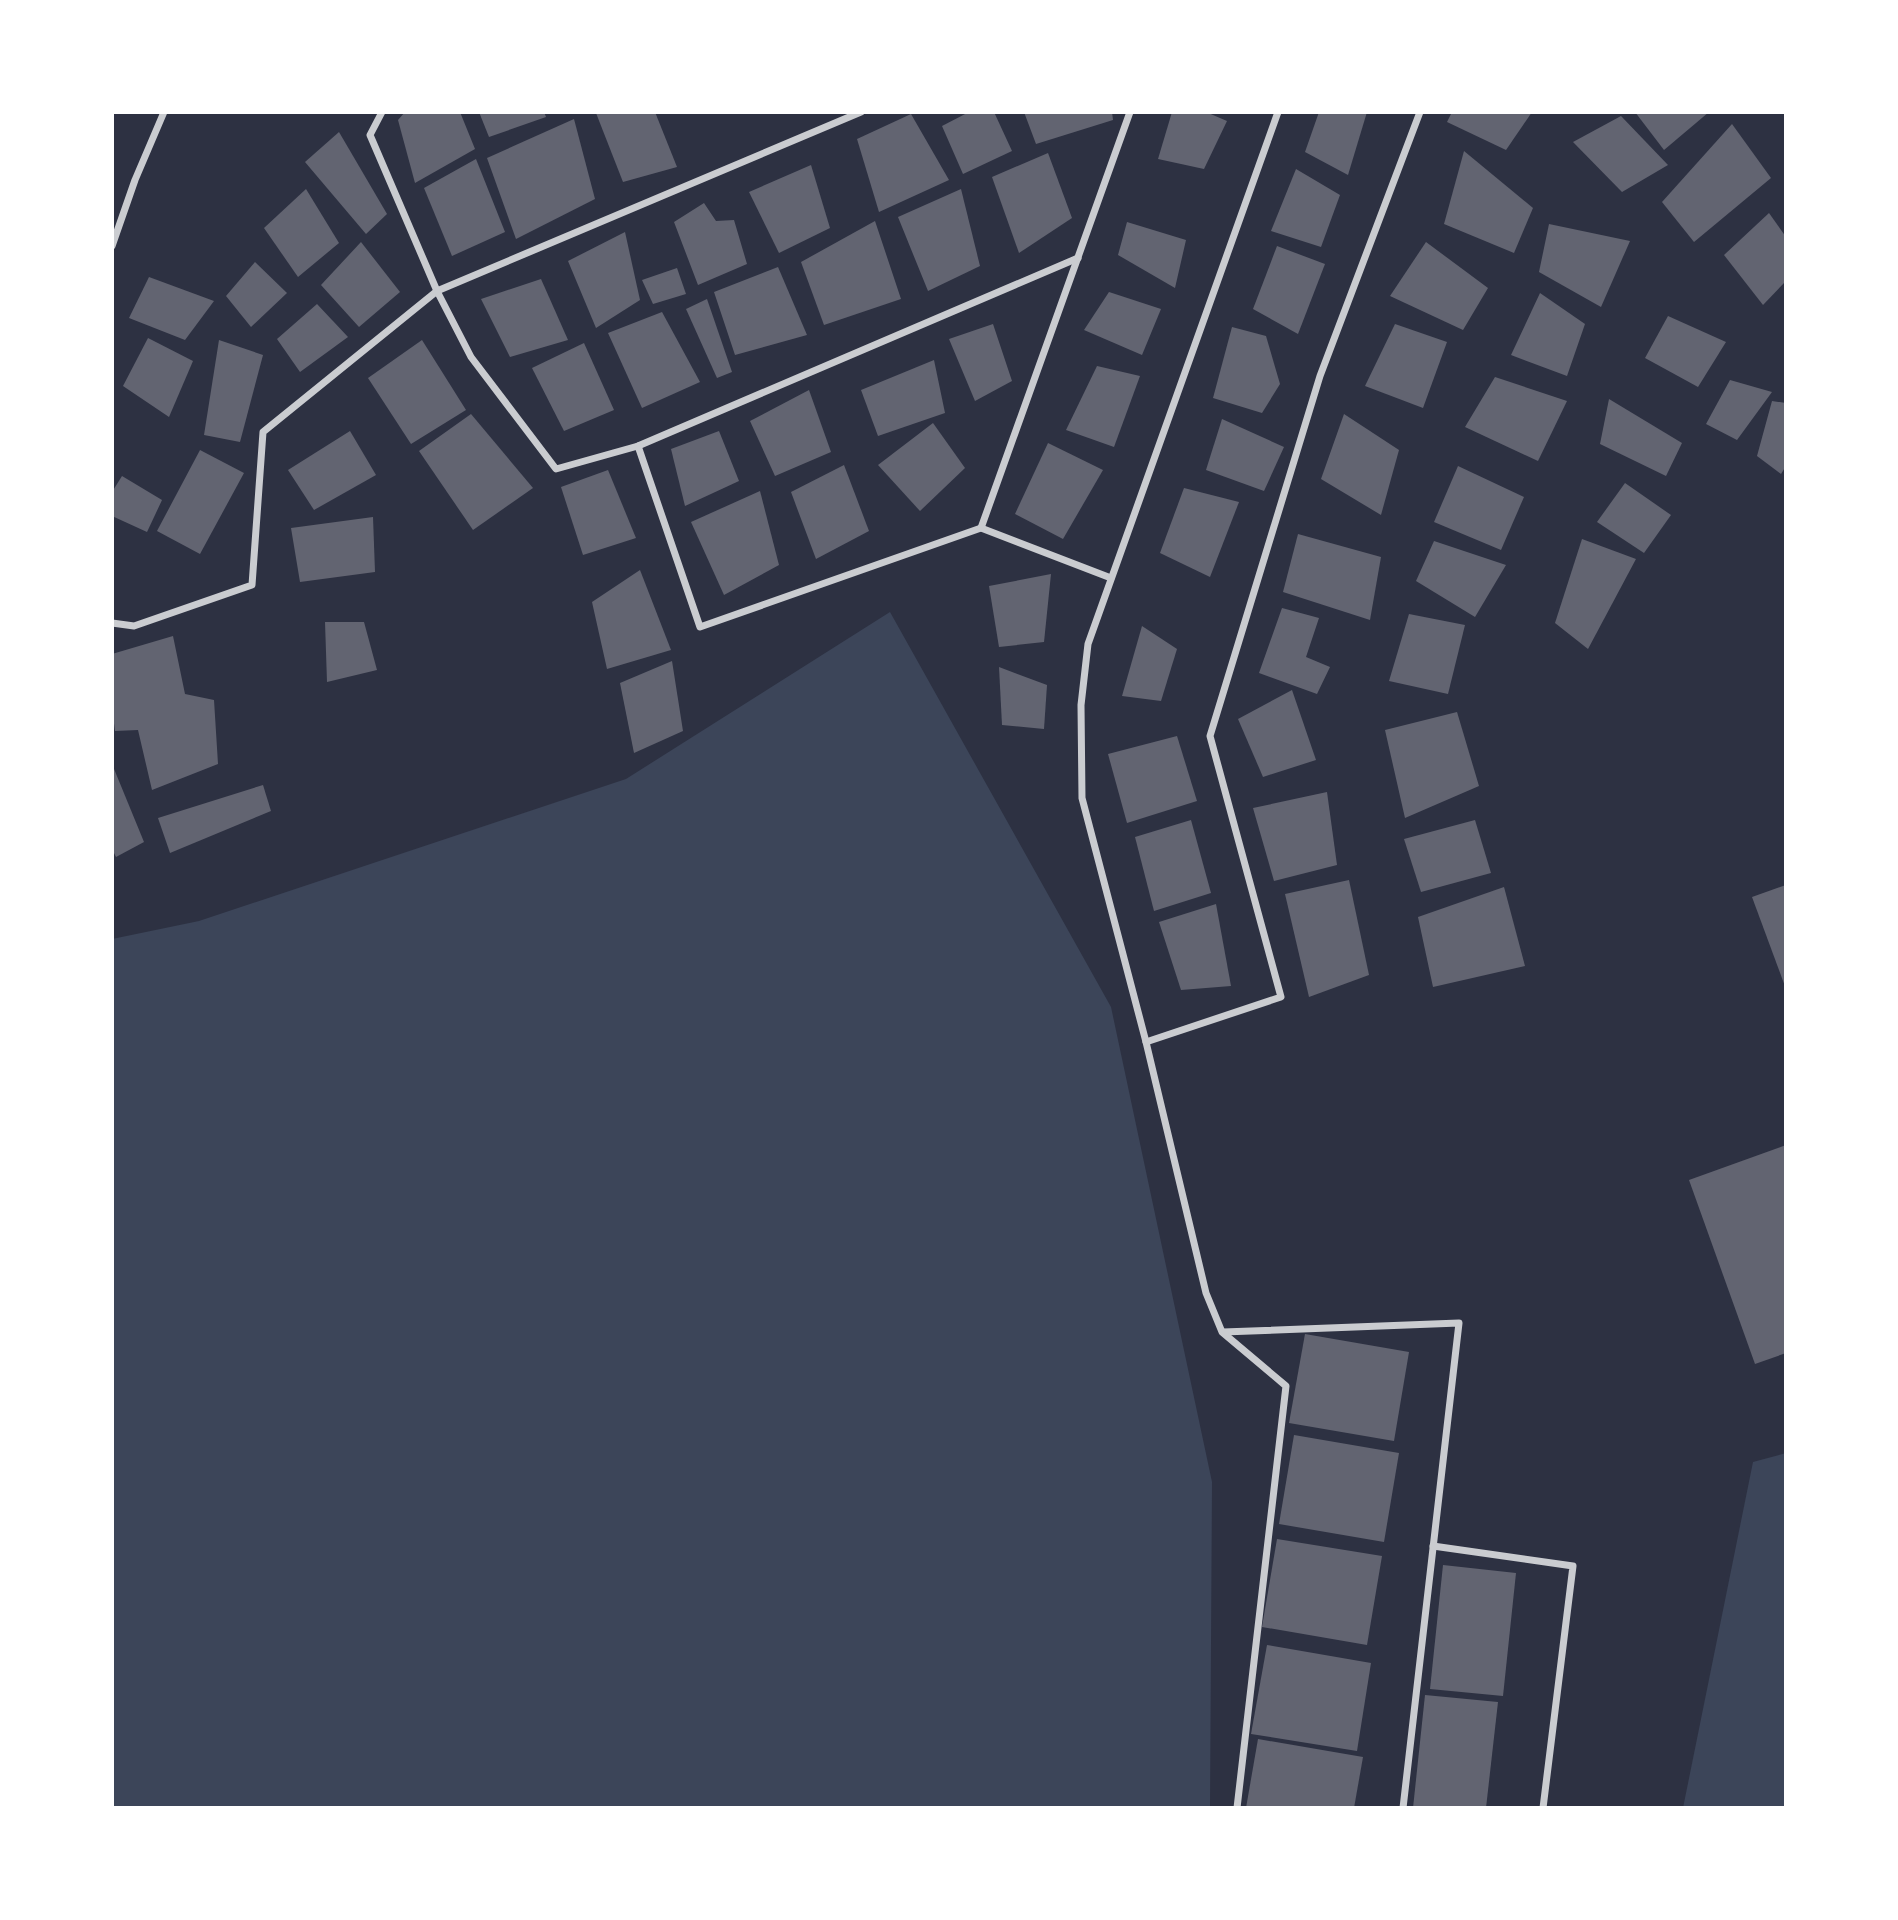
<svg xmlns="http://www.w3.org/2000/svg" width="1898" height="1920" font-family="'Asap Condensed',sans-serif">
	<style>
		.green { fill: #3c4559 }
		.building { fill: #626471 }
		.lines { fill: none; stroke-linecap: round; stroke-linejoin: round }
		.minor { stroke: #caccd0; stroke-width: 7 }
	</style>
	<rect width="100%" height="100%" fill="#2d3142"/>
	<g class="green">
		<path d="M890,612l221,395 101,475 -2,326h-1098v-869l87,-18 427,-142z"/>
		<path d="M1786,1453v355h-103l70,-346z"/>
	</g>
	<g class="building">
		<path d="M405,112h55l15,37 -60,34 -17,-63z"/>
		<path d="M479,112h65l2,5 -57,20z"/>
		<path d="M598,112h57l22,55 -54,15 -27,-69z"/>
		<path d="M969,112h25l18,39 -49,23 -21,-48z"/>
		<path d="M1024,112h88l1,8 -77,24z"/>
		<path d="M1172,112h34l21,9 -23,48 -46,-10z"/>
		<path d="M1319,112h48l-19,63 -43,-23z"/>
		<path d="M1452,112h80l-26,38 -59,-28z"/>
		<path d="M1635,112h74l-45,38z"/>
		<path d="M911,114l38,66 -70,32 -22,-73z"/>
		<path d="M1621,116l47,49 -46,27 -49,-50z"/>
		<path d="M574,119l21,80 -79,40 -29,-81z"/>
		<path d="M1732,124l39,54 -77,64 -32,-40z"/>
		<path d="M339,132l48,82 -21,20 -61,-72z"/>
		<path d="M1464,151l69,57 -19,45 -70,-29z"/>
		<path d="M1048,153l24,65 -53,35 -27,-76z"/>
		<path d="M476,159l29,73 -53,24 -28,-68z"/>
		<path d="M811,165l19,63 -51,25 -30,-61z"/>
		<path d="M1296,169l44,26 -19,52 -50,-16z"/>
		<path d="M306,189l33,54 -41,34 -34,-49z"/>
		<path d="M961,189l19,77 -52,25 -30,-74z"/>
		<path d="M704,203l12,18 18,-1 13,44 -49,21 -24,-63z"/>
		<path d="M1769,213l17,24v44l-23,24 -39,-50z"/>
		<path d="M875,221l26,78 -77,26 -23,-63z"/>
		<path d="M1127,222l59,18 -11,48 -57,-33z"/>
		<path d="M1549,224l81,17 -29,66 -62,-35z"/>
		<path d="M625,232l15,68 -44,28 -28,-67z"/>
		<path d="M361,242l39,50 -41,35 -38,-42z"/>
		<path d="M1426,242l62,46 -25,42 -73,-34z"/>
		<path d="M1277,246l48,18 -27,70 -45,-25z"/>
		<path d="M255,262l32,31 -36,34 -25,-31z"/>
		<path d="M778,267l29,68 -72,20 -21,-63z"/>
		<path d="M677,268l9,26 -33,10 -11,-24z"/>
		<path d="M149,277l65,24 -29,39 -56,-22z"/>
		<path d="M541,279l27,61 -58,17 -29,-58z"/>
		<path d="M1109,292l52,17 -19,46 -58,-25z"/>
		<path d="M1540,293l45,31 -18,52 -56,-21z"/>
		<path d="M707,299l25,73 -15,6 -31,-69z"/>
		<path d="M317,304l31,33 -48,35 -23,-33z"/>
		<path d="M662,312l38,70 -58,26 -34,-75z"/>
		<path d="M1668,316l58,26 -28,45 -53,-29z"/>
		<path d="M993,324l19,57 -37,20 -26,-62z"/>
		<path d="M1395,324l52,18 -24,66 -58,-22z"/>
		<path d="M1232,327l34,9 14,48 -18,29 -49,-15z"/>
		<path d="M148,338l45,23 -24,56 -46,-31z"/>
		<path d="M219,340l44,15 -23,87 -36,-7z"/>
		<path d="M422,340l44,70 -55,34 -43,-66z"/>
		<path d="M584,343l30,67 -50,21 -32,-63z"/>
		<path d="M934,360l11,53 -67,23 -17,-46z"/>
		<path d="M1097,366l43,10 -26,71 -48,-17z"/>
		<path d="M1495,377l72,24 -29,60 -73,-34z"/>
		<path d="M1730,380l42,12 -35,48 -31,-16z"/>
		<path d="M809,390l22,62 -56,24 -25,-55z"/>
		<path d="M1609,399l73,44 -16,33 -66,-32z"/>
		<path d="M1772,401l14,2v63l-5,8 -24,-18z"/>
		<path d="M471,414l62,74 -60,42 -54,-79z"/>
		<path d="M1344,414l55,36 -18,65 -60,-36z"/>
		<path d="M1222,419l62,28 -20,44 -58,-21z"/>
		<path d="M933,423l32,45 -45,43 -42,-46z"/>
		<path d="M350,431l26,44 -62,35 -26,-40z"/>
		<path d="M719,431l20,50 -54,25 -14,-57z"/>
		<path d="M1048,443l55,27 -40,69 -48,-25z"/>
		<path d="M200,450l44,23 -44,81 -43,-23z"/>
		<path d="M844,465l25,66 -53,28 -25,-67z"/>
		<path d="M1458,466l66,31 -23,53 -67,-28z"/>
		<path d="M608,470l28,68 -53,17 -22,-68z"/>
		<path d="M122,476l40,24 -15,32 -35,-16v-24z"/>
		<path d="M1625,483l46,32 -27,38 -47,-31z"/>
		<path d="M1184,488l55,14 -29,75 -50,-24z"/>
		<path d="M760,491l19,74 -55,30 -33,-73z"/>
		<path d="M373,517l2,55 -75,10 -9,-54z"/>
		<path d="M1298,534l83,23 -11,63 -87,-28z"/>
		<path d="M1582,539l54,20 -48,90 -33,-26z"/>
		<path d="M1434,541l72,24 -31,52 -59,-36z"/>
		<path d="M640,570l31,80 -64,19 -15,-67z"/>
		<path d="M1051,574l-7,68 -45,5 -10,-61z"/>
		<path d="M1282,608l37,10 -13,39 24,10 -13,27 -58,-21z"/>
		<path d="M1409,614l56,11 -17,69 -59,-13z"/>
		<path d="M325,622h39l13,48 -50,12z"/>
		<path d="M1142,626l35,23 -16,52 -39,-5z"/>
		<path d="M173,636l12,58 29,6 4,64 -66,26 -14,-60 -23,1 -3,-23v-54z"/>
		<path d="M672,661l11,70 -49,22 -14,-70z"/>
		<path d="M999,667l48,18 -3,44 -42,-4z"/>
		<path d="M1292,690l24,70 -53,17 -25,-58z"/>
		<path d="M1457,712l22,74 -74,32 -20,-88z"/>
		<path d="M1177,736l20,65 -70,22 -19,-69z"/>
		<path d="M112,764l32,78 -28,15 -4,-8z"/>
		<path d="M263,785l8,26 -101,42 -12,-35z"/>
		<path d="M1327,792l10,73 -63,16 -21,-73z"/>
		<path d="M1191,820l20,73 -57,18 -19,-74z"/>
		<path d="M1475,820l16,53 -70,19 -17,-53z"/>
		<path d="M1349,880l20,95 -60,22 -24,-103z"/>
		<path d="M1786,885v104l-34,-92z"/>
		<path d="M1504,887l21,79 -92,21 -15,-70z"/>
		<path d="M1216,904l15,82 -50,4 -22,-68z"/>
		<path d="M1786,1145v208l-31,11 -66,-184z"/>
		<path d="M1305,1334l104,18 -15,89 -105,-18z"/>
		<path d="M1294,1435l105,18 -15,89 -105,-18z"/>
		<path d="M1277,1539l105,17 -15,89 -105,-18z"/>
		<path d="M1443,1565l73,8 -13,123 -73,-7z"/>
		<path d="M1267,1645l104,18 -14,88 -106,-17z"/>
		<path d="M1425,1695l73,7 -12,106h-73z"/>
		<path d="M1258,1739l105,18 -9,51h-108z"/>
	</g>
	<g class="lines">
		<g class="minor">
			<path d="M382,112l-12,23 67,156 34,66 85,112 82,-23 440,-188"/>
			<path d="M112,246l23,-66 29,-68"/>
			<path d="M638,446l62,181 281,-99 130,50"/>
			<path d="M981,528l149,-416"/>
			<path d="M112,623l22,3 118,-41 11,-153 174,-141 424,-179"/>
			<path d="M1146,1042l135,-45 -71,-261 110,-360 100,-264"/>
			<path d="M1223,1332l236,-9 -56,485"/>
			<path d="M1433,1546l140,20 -30,242"/>
			<path d="M1237,1808l49,-422 -64,-54 -16,-39 -60,-251 -64,-244 -1,-93 7,-61 190,-532"/>
		</g>
	</g>
	<rect width="1898" height="1920" fill="none" stroke="#ffffff" stroke-width="228"/>
</svg>
